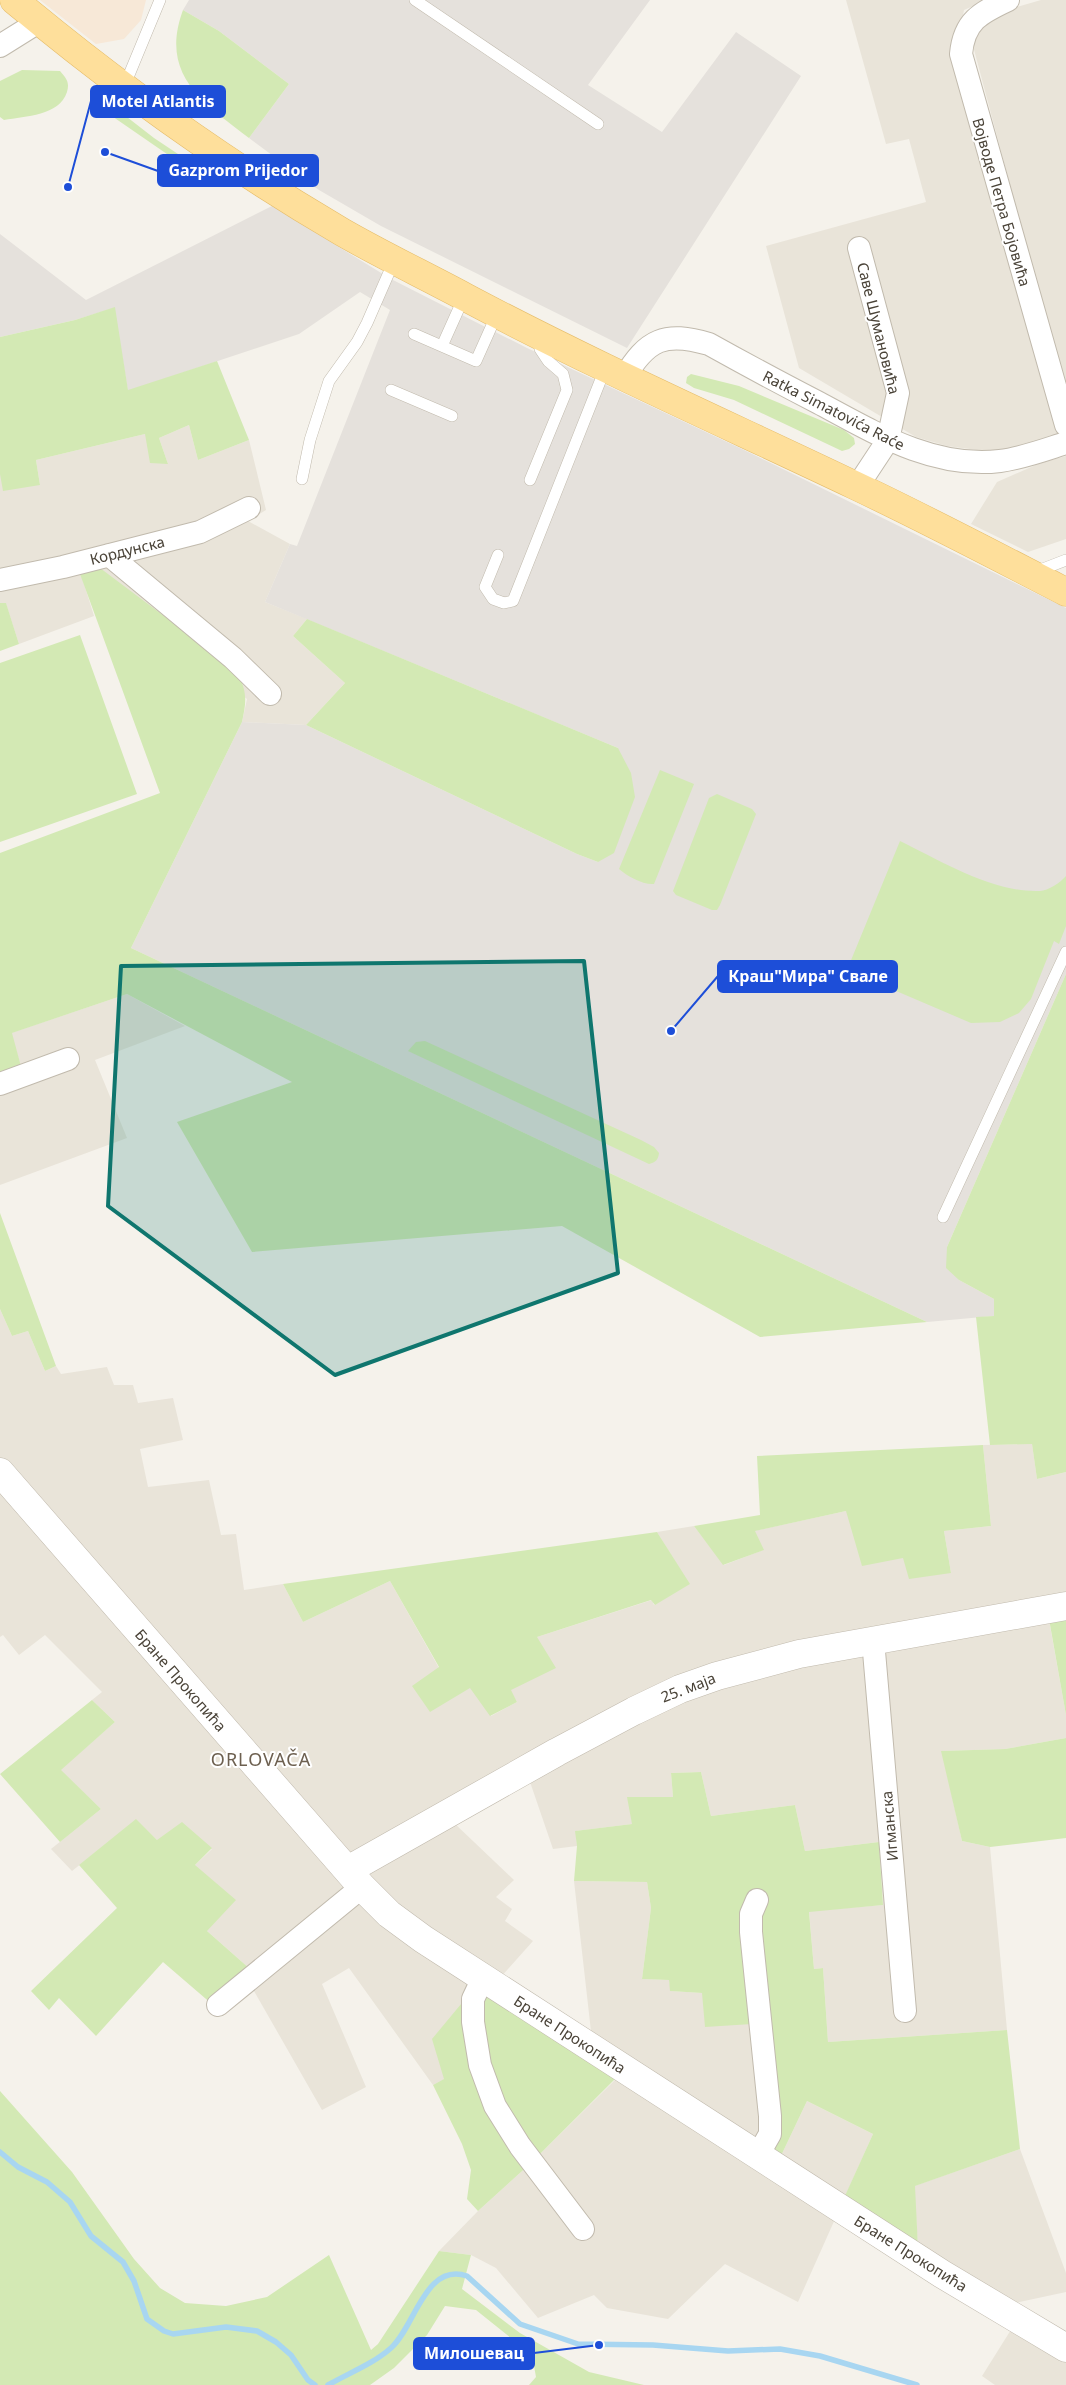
<svg xmlns="http://www.w3.org/2000/svg" width="1066" height="2385" font-family="'Noto Sans',sans-serif">
<rect width="100%" height="100%" fill="#f5f2eb"/>
<path fill="#e9e4d9" d="M846,0H987L964,10L957,48L1065,436L992,452L947,446L916,437L799,368L766,246L926,202L909,139L886,144Z
M1041,0H1066V396L972,42L985,16Z
M189,425L198,460L249,440L266,510L248,521L290,544L265,602L307,619L293,636L345,683L306,725L242,722L247,699L81,574L94,616L19,644L6,604L0,603V474L40,485L36,460L145,434L168,464L159,438Z
M1066,456V539L1028,552L971,524L997,482L1038,464Z
M127,994L185,1026L95,1060L127,1138L0,1185V1076L22,1070L11,1033Z
M0,1309L12,1336L28,1331L45,1371L56,1366L61,1374L107,1367L114,1385H133L138,1403L173,1398L183,1440L140,1449L148,1487L209,1480L221,1535L236,1534L244,1590L283,1584L303,1622L390,1581L439,1668L471,1688L491,1716L517,1702L510,1690L537,1637L652,1600L654,1605L689,1584L657,1532L694,1526L724,1565L763,1550L754,1531L846,1511L904,1558L951,1573L944,1531L991,1526L983,1445L1032,1444L1037,1479L1066,1472V1617L1049,1620L1066,1715V1738L1005,1749L942,1751L962,1841L990,1847L1007,2030L828,2042L823,1968L814,1969L809,1911L883,1905L879,1842L805,1851L795,1805L711,1816L701,1772L671,1773L673,1797L632,1824L576,1831L577,1846L553,1849L529,1779L453,1822L514,1880L496,1897L512,1909L505,1921L533,1941L500,1978L592,2040L574,1881L647,1882L651,1908L642,1979L669,1980L671,1991L702,1993L752,2024L779,2160L807,2101L873,2134L798,2302L725,2264L668,2319L607,2308L594,2295L538,2318L496,2268L471,2255L439,2251L478,2211L531,2163L617,2078L477,1986L433,2039L445,2079L433,2085L349,1968L322,1984L366,2087L322,2110L250,1984L258,1976L207,1931L195,1865L212,1849L157,1840L136,1820L72,1871L51,1849L101,1809L60,1770L115,1722L92,1700L102,1692L45,1635L19,1655L3,1635L0,1637Z
M1020,2149L1066,2273V2292L1010,2304L1066,2338V2385H995L982,2376L1014,2325L918,2248L914,2186Z"/>
<path fill="#f7e8d7" d="M40,0H146L141,20L124,39L96,44Z"/>
<path fill="#e5e1dc" d="M189,0H650L588,85L662,132L736,32L801,76L627,348L381,226L319,190L249,138L289,84L219,31L183,10Z
M272,206L391,279L527,348L742,449L1066,608V974L947,1247L959,1280L994,1299V1316L927,1322L131,948L242,722L306,725L577,854L598,862L618,748L265,602L290,544L297,546L390,310L360,292L299,334L128,391L114,308L75,320L0,337V234L86,300Z"/>
<path fill="#d3e9b4" d="M183,10L219,31L289,84L249,138C203,103 159,75 183,10Z
M22,70L60,71C66,78 70,82 67,92C59,116 26,116 4,120L0,117V81Z
M105,100L154,138L199,168L202,174L193,172L106,112L99,106L98,102Z
M115,307L128,390L217,361L249,440L198,460L189,425L159,438L168,464L150,463L145,434L36,460L40,485L3,491L0,474V337L75,320Z
M691,374L739,386L844,430L854,438L855,444L849,449L842,451L734,400L694,388L686,383L687,377Z
M100,568L236,670C247,691 247,699 242,722L131,948L927,1322L760,1337L562,1226L252,1252L177,1122L292,1082L127,994L12,1033L22,1070L0,1076V853L160,793L80,574Z
M0,603H6L19,644L0,651Z
M307,619L618,748L631,773L635,797L614,853L598,862L577,854L306,725L345,683L293,636Z
M80,635L137,794L0,842V663Z
M660,770L694,784L654,884C643,885 627,876 619,869Z
M717,794L752,809L756,814L720,905L717,910H712L676,895L673,891L709,798Z
M900,841C941,861 993,893 1040,891C1048,891 1061,882 1066,876V926L1059,944L1054,941L1031,999L1019,1013L1000,1022L971,1023L847,970Z
M1066,974V1472L1037,1479L1032,1444L990,1445L976,1317L994,1316V1299L959,1280L946,1268L947,1247Z
M425,1041L641,1140L654,1147L659,1153C658,1160 656,1162 649,1164L408,1051L416,1042Z
M0,1213L56,1366L45,1371L28,1331L12,1336L0,1309Z
M983,1445L991,1526L944,1531L951,1573L909,1579L903,1558L862,1566L846,1511L755,1531L764,1550L723,1565L694,1526L760,1515L757,1456Z
M657,1532L690,1584L655,1605L651,1600L537,1637L556,1668L511,1690L517,1702L490,1716L470,1688L430,1712L412,1686L439,1667L390,1581L303,1622L283,1584Z
M1066,1617V1715L1049,1619Z
M92,1700L115,1722L61,1770L101,1809L60,1842L0,1774Z
M1066,1738V1838L990,1847L962,1841L941,1751L1005,1749Z
M701,1772L711,1816L795,1805L805,1851L879,1842L883,1905L809,1912L814,1969L823,1968L828,2042L1007,2030L1020,2149L915,2186L918,2248L844,2198L873,2134L807,2101L779,2160L763,2135L752,2024L705,2027L702,1993L670,1991L669,1980L642,1979L651,1908L647,1882L574,1881L577,1846L575,1831L632,1824L627,1797H673L671,1773Z
M136,1819L157,1840L182,1822L212,1848L195,1865L236,1900L207,1931L258,1976L213,2005L163,1962L96,2036L59,1998L49,2010L31,1991L117,1908L79,1865Z
M476,1986L617,2077L531,2163L478,2211L467,2199L471,2170L462,2144L433,2085L444,2079L432,2039Z
M0,2091L72,2172L134,2259L160,2288L185,2303L226,2306L267,2297L329,2255L371,2350L378,2344L439,2251L471,2255L462,2289L520,2333L589,2372L644,2385H529L536,2377L532,2355L476,2310L445,2306L427,2335L394,2368L370,2385H0Z"/>
<g fill="none" stroke-linecap="round" stroke-linejoin="round">
<path stroke="#a8d6f1" stroke-width="5.5" d="M0,2152L18,2167L47,2182L70,2202L91,2236L123,2262L134,2281L147,2319L164,2331L173,2334L226,2327L257,2331L276,2342L291,2355L308,2380L315,2385
M328,2385C349,2373 373,2364 391,2348C415,2327 425,2262 467,2276L520,2324L578,2344L653,2345L728,2351L780,2349L820,2356L917,2385"/>
<defs>
<path id="service" d="M415,0L598,124
M124,87L160,0
M414,334L476,361L497,314
M442,346L464,297
M391,390L452,416
M302,479L310,440L329,381L357,342L367,323L394,261
M530,480L567,390L563,374L548,361L540,349L541,338
M498,555L485,587L493,599L504,603L513,601L605,369
M1035,572L1066,560
M943,1217L1066,952"/>
<path id="minor" d="M1008,0C980,13 964,21 961,54L1066,425
M0,46L40,21
M624,378C647,339 665,331 709,344C745,364 782,384 819,403C875,433 934,469 1000,461C1023,458 1044,450 1066,443
M857,487L888,440L898,393L859,248
M109,555L233,658L270,694
M0,580L63,567L200,532L249,508
M0,1084L68,1059
M873,1640L905,2011
M757,1900L751,1914V1932L770,2116V2134L758,2155
M483,1978L473,1999V2022L480,2065L495,2106L520,2146L583,2229
M218,2005L362,1887"/>
<path id="tertiary" d="M0,1472L362,1887L389,1914L423,1939L942,2274L1066,2348
M348,1870L557,1752L634,1711L680,1689L717,1676L799,1654L1066,1606"/>
<path id="primary" d="M14,0C117,86 226,164 342,232C382,255 424,275 465,297C593,365 724,423 854,485C926,519 996,556 1066,592"/>
</defs>
<use href="#service" stroke="#c1baad" stroke-width="12"/>
<use href="#minor" stroke="#c1baad" stroke-width="24"/>
<use href="#tertiary" stroke="#c1baad" stroke-width="29"/>
<use href="#primary" stroke="#e5bc69" stroke-width="29"/>
<use href="#service" stroke="#fff" stroke-width="11"/>
<use href="#minor" stroke="#fff" stroke-width="22"/>
<use href="#tertiary" stroke="#fff" stroke-width="28"/>
<use href="#primary" stroke="#fedf9b" stroke-width="28"/>
</g>
<path fill="#0f766e" fill-opacity="0.2" stroke="#0f766e" stroke-width="4" stroke-linejoin="round" d="M584,961L618,1273L335,1375L108,1206L121,966Z"/>
<g text-anchor="middle" dominant-baseline="central" stroke-width="4" stroke-linejoin="round" paint-order="stroke">
<g font-size="15" fill="#4a4338" stroke="#fff">
<text transform="translate(1002 202) rotate(74)">Војводе Петра Бојовића</text>
<text transform="translate(879 328) rotate(76)">Саве Шумановића</text>
<text transform="translate(834 410) rotate(27)">Ratka Simatovića Raće</text>
<text transform="translate(127 550) rotate(-14)">Кордунска</text>
<text transform="translate(181 1680) rotate(49)">Бране Прокопића</text>
<text transform="translate(688 1687) rotate(-21)">25. маја</text>
<text transform="translate(889 1826) rotate(-95)">Игманска</text>
<text transform="translate(570 2034) rotate(33)">Бране Прокопића</text>
<text transform="translate(911 2253) rotate(32)">Бране Прокопића</text>
</g>
<g font-size="18" letter-spacing="1" fill="#6d6050" stroke="#fff">
<text x="261" y="1759">ORLOVAČA</text>
</g>
</g>
<path fill="none" stroke="#1d4ed8" stroke-width="2" d="M68 187L91 101M105 152L158 171M671 1031L718 976M599 2345L534 2353"/>
<g fill="#1d4ed8" stroke="#fff" stroke-width="2">
<circle cx="68" cy="187" r="5"/>
<circle cx="105" cy="152" r="5"/>
<circle cx="671" cy="1031" r="5"/>
<circle cx="599" cy="2345" r="5"/>
</g>
<g fill="#1d4ed8" stroke="#1d4ed8" stroke-width="2">
<rect x="91" y="86" width="134" height="31" rx="5"/>
<rect x="158" y="155" width="160" height="31" rx="5"/>
<rect x="718" y="961" width="179" height="31" rx="5"/>
<rect x="414" y="2338" width="120" height="31" rx="5"/>
</g>
<g font-size="16" text-anchor="middle" font-weight="bold" fill="#fff">
<text x="158" y="107">Motel Atlantis</text>
<text x="238" y="176">Gazprom Prijedor</text>
<text x="808" y="982">Краш"Мира" Свале</text>
<text x="474" y="2359">Милошевац</text>
</g>
</svg>
